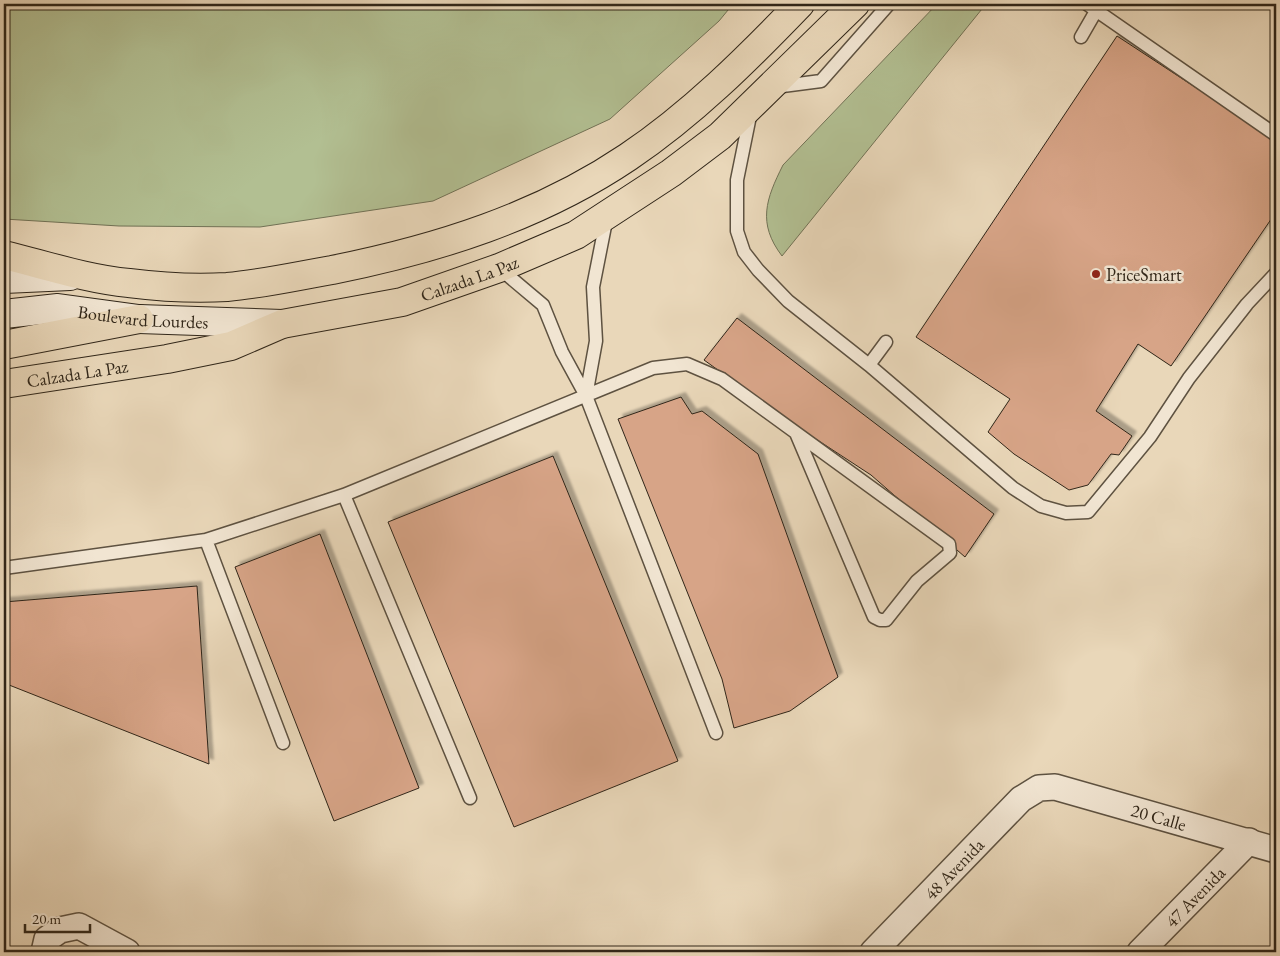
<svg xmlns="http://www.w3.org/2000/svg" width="1280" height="956" font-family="'EB Garamond',serif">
<defs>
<filter id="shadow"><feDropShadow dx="4.5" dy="-4.5" stdDeviation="1" flood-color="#0004"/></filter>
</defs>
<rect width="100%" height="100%" fill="#e9d7b9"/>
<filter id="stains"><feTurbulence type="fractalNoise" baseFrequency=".004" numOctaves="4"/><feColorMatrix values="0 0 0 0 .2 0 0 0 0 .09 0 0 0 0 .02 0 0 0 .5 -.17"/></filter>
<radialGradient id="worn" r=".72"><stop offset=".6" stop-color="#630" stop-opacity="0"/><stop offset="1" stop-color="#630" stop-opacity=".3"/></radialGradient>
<path fill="#b2bf92" stroke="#717256" d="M4,4H733L719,21L610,119L433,201L260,227L119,226L4,219Z
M937,4H986L782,256C757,223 766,199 783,165Z"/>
<path fill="#d7a487" stroke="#302619" filter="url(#shadow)" d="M1117,36L1276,140V212L1171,366L1138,344L1096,411L1132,436L1119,455L1111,454L1088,485L1069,490L1014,454L988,432L1010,399L916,337Z
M737,318L994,514L965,557L871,475L799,428L704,360Z
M681,397L692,414L702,411L758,454L838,677L790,711L734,728L722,679L618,419Z
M553,456L678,761L514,827L388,522Z
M320,534L419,788L334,821L235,567Z
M197,586L209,764L4,683V602Z"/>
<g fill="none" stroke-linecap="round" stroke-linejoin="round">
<defs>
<path id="service" d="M1087,4L1276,135
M1081,37L1096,11
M775,87L821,81L889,4
M751,111L737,180V231L744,252L758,270L788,301L869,365L1013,488L1041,506L1066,513L1088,512L1150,437L1189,378L1247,304L1276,273
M499,268L543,305L562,352L586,396L716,733
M869,365L886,342
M586,396L596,341L593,287L607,216
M344,495L470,798
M206,540L283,743
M4,568L206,540L344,495L653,368L687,364L722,379L949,544L950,553L917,581L886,620H880L874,617L796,433"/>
<g id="minor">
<path d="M44,952L47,939L60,930L79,926L127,952"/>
<path id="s1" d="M873,952L1021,799L1039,788L1055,787L1276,850"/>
<path id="s2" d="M1140,952L1249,841"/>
</g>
<g id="secondary">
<path d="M4,279L70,276"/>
<path id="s3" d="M4,314L58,308L139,319L282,324"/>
</g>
<g id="primary">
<path d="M4,255C45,265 87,279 129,283C161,287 195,289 227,287C262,284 297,276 332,270C437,249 539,217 628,157C692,114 747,59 800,4"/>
<path d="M4,345L139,319"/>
<path id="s4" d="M4,384L167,359L231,346L282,324L402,302L499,268L576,235L671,173L720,136L855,4"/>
</g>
</defs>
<use href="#service" stroke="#5e5241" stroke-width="15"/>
<use href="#minor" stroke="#5e5241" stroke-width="28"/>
<use href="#secondary" stroke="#302619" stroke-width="30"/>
<use href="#primary" stroke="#302619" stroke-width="30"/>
<use href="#service" stroke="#f1e5d2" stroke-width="12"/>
<use href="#minor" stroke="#f1e5d2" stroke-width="25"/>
<use href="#secondary" stroke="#f1e5d2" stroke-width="28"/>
<use href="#primary" stroke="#e9d7b9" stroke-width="28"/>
</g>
<circle fill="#8f2418" stroke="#f1e5d2" stroke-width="2" cx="1096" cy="274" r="5"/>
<g text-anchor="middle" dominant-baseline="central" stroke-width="5" stroke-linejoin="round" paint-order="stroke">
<g font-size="18" fill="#302619" stroke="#f1e5d2" text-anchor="start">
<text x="1106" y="274">PriceSmart</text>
</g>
<g font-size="18" fill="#302619" stroke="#f1e5d2">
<text stroke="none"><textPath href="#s4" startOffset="479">Calzada La Paz</textPath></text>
<text stroke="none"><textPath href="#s3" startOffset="140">Boulevard Lourdes</textPath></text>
<text stroke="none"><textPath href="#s4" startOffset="74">Calzada La Paz</textPath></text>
<text stroke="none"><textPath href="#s1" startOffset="358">20 Calle</textPath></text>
<text stroke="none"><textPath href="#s1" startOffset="116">48 Avenida</textPath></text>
<text stroke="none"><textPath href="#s2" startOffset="78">47 Avenida</textPath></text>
</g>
</g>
<rect width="1280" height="956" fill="none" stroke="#e9d7b9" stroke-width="20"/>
<rect x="5" y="5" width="1270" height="946" fill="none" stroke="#302619" stroke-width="2.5"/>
<rect x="10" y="10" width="1260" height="936" fill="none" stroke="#302619"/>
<path d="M25 924v8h65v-8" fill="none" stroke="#302619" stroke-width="2.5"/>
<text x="32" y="924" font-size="15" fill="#302619" stroke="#f1e5d2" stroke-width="4" paint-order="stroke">20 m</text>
<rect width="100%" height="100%" filter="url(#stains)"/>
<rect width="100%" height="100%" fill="url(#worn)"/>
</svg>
